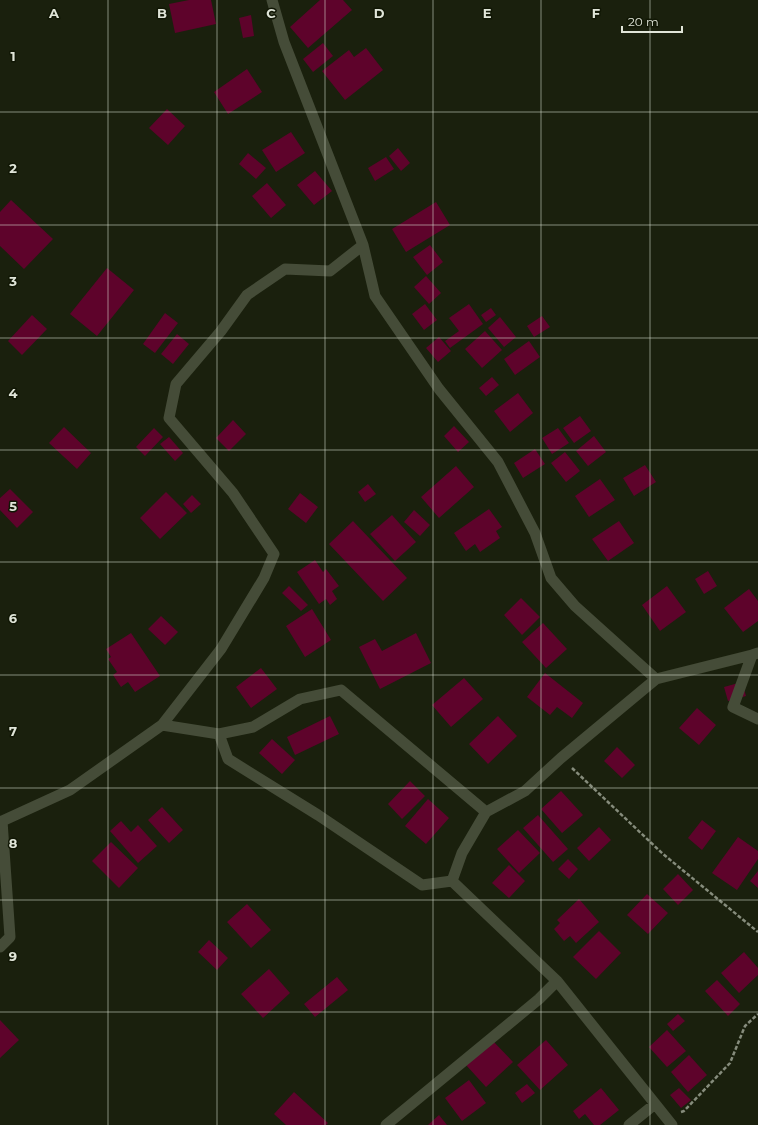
<svg xmlns="http://www.w3.org/2000/svg" width="758" height="1125" font-family="Montserrat,sans-serif">
<rect width="100%" height="100%" fill="#1a200d"/>
<path fill="#5e032b" d="M189,0H211L216,24L175,33L169,4Z
M320,0H343L352,10L308,48L290,27Z
M251,15L254,36L243,38L239,18Z
M323,43L333,56L313,72L303,59Z
M366,48L383,70L345,100L322,71L349,50L354,57Z
M247,69L262,92L228,114L214,92Z
M167,109L185,126L168,145L149,128Z
M291,132L305,153L276,172L262,150Z
M398,148L410,163L401,171L389,156Z
M248,153L266,168L256,179L239,164Z
M386,157L394,169L375,181L368,168Z
M315,171L332,191L314,205L297,185Z
M267,183L286,205L271,218L252,196Z
M11,200L53,239L24,269L0,246V212Z
M436,202L450,225L406,252L392,229Z
M430,245L443,262L427,275L413,257Z
M107,268L134,290L97,336L70,314Z
M426,276L441,293L429,304L414,287Z
M425,304L437,320L424,330L412,314Z
M469,304L483,324L450,348L445,341L459,331L449,318Z
M491,308L496,315L486,322L481,315Z
M165,313L178,323L155,353L143,344Z
M32,315L47,329L22,355L8,341Z
M542,316L550,327L534,337L527,326Z
M500,317L516,337L504,347L488,328Z
M485,331L502,350L482,368L465,349Z
M177,334L189,344L173,364L161,354Z
M439,337L451,351L438,362L426,348Z
M529,341L540,357L515,375L504,359Z
M492,377L499,385L486,396L479,388Z
M518,393L533,413L510,432L494,411Z
M580,416L591,431L574,443L563,428Z
M233,420L246,434L229,451L216,438Z
M454,426L469,442L458,452L444,436Z
M64,427L91,453L77,469L49,443Z
M154,428L163,437L145,456L136,447Z
M558,428L569,443L552,454L542,438Z
M594,436L606,452L588,466L576,451Z
M169,437L183,453L175,461L160,444Z
M535,449L545,464L523,478L514,463Z
M565,452L580,471L566,482L551,463Z
M645,465L656,482L634,496L623,478Z
M456,466L474,487L439,518L421,497Z
M600,479L615,500L589,517L575,496Z
M368,484L376,494L365,502L358,492Z
M10,489L33,512L17,528L0,510V498Z
M166,492L187,513L160,539L140,518Z
M300,493L318,507L306,523L288,509Z
M192,495L201,504L191,513L183,504Z
M489,509L502,527L496,531L500,538L480,552L475,544L466,551L454,533Z
M414,510L430,525L420,536L404,522Z
M392,515L416,542L395,561L370,534Z
M353,521L407,578L383,601L329,544Z
M619,521L634,543L608,561L592,539Z
M315,560L323,572L326,569L339,586L332,591L337,599L330,605L326,599L319,604L297,572Z
M708,571L717,586L704,594L695,579Z
M289,586L308,605L301,611L282,593Z
M667,586L686,612L660,631L642,605Z
M749,589L758,601V621L743,632L724,608Z
M521,598L540,617L522,635L504,615Z
M312,609L331,640L305,657L286,626Z
M161,616L178,632L165,645L148,629Z
M543,623L567,649L546,668L522,642Z
M131,633L160,676L135,692L128,682L121,687L113,675L117,672L108,659L111,657L106,649Z
M416,633L431,663L380,689L359,647L375,639L382,651Z
M261,668L277,689L251,708L236,687Z
M545,673L583,703L572,718L557,707L550,715L527,697Z
M464,678L483,699L451,727L432,705Z
M742,682L746,696L728,701L724,687Z
M697,708L716,725L699,745L679,728Z
M330,716L339,734L295,755L287,737Z
M498,716L517,736L488,764L469,744Z
M272,739L295,760L282,774L259,753Z
M617,747L635,765L622,778L604,761Z
M410,781L425,796L402,819L388,804Z
M561,791L583,815L562,833L541,809Z
M428,799L449,818L426,844L405,826Z
M162,807L183,830L169,843L148,820Z
M538,815L568,849L553,862L523,828Z
M702,820L716,831L702,850L688,838Z
M121,821L131,832L138,825L157,846L138,863L110,831Z
M599,827L611,840L589,861L577,848Z
M518,830L540,853L519,873L497,849Z
M738,837L758,851V859L737,890L712,873Z
M111,842L138,868L119,888L92,861Z
M568,859L578,869L569,879L558,869Z
M509,865L525,881L509,898L492,883Z
M758,871V888L750,881Z
M678,874L693,890L678,905L663,889Z
M647,894L668,913L648,934L627,915Z
M579,899L599,922L576,943L570,936L564,941L554,929L560,923L557,920Z
M247,904L271,930L251,948L227,922Z
M599,931L621,953L596,979L573,957Z
M209,940L228,958L217,970L198,952Z
M744,952L758,968V975L739,993L721,973Z
M269,969L290,993L263,1018L241,994Z
M337,977L348,990L315,1017L304,1004Z
M717,980L740,1004L728,1016L705,991Z
M678,1014L685,1021L673,1031L667,1024Z
M0,1020L19,1040L0,1058Z
M667,1030L686,1051L667,1067L649,1047Z
M492,1040L513,1062L486,1087L466,1065Z
M546,1040L568,1065L540,1090L517,1065Z
M689,1055L707,1075L688,1092L671,1072Z
M469,1080L486,1103L462,1121L445,1098Z
M527,1084L535,1093L522,1103L515,1093Z
M601,1088L619,1110L600,1125H594L585,1114L579,1119L573,1111Z
M679,1088L691,1100L681,1108L670,1095Z
M294,1092L328,1123L326,1125H286L274,1114Z
M439,1115L447,1125H428Z"/>
<g fill="none" stroke-linecap="round" stroke-linejoin="round">
<path stroke="#868c7c" stroke-width="2.5" stroke-dasharray="4 2" stroke-linecap="butt" d="M572,768L663,854L758,932
M681,1112L684,1111L730,1063L745,1026L758,1014"/>
<path stroke="#454c38" stroke-width="11" d="M363,245L375,296L439,389L498,462L535,533L551,578L575,606L656,679
M752,655L733,707L758,719
M162,725L221,649L264,578L274,554L233,493L169,418L176,384L221,331L247,295L285,269L330,271L363,245L284,42L272,0
M219,734L228,759L318,815L422,885L452,881
M486,812L462,853L452,881L557,981L672,1125
M0,822L70,790L162,725L219,734L253,727L300,699L341,690L486,812L525,791L561,758L656,679L752,655L758,653
M0,947L10,937L2,821
M386,1125L539,999L557,981
M629,1125L655,1104"/>
</g>
<path fill="none" stroke="#e0e5d8" stroke-width="1" stroke-opacity="0.55" d="M108,0V1125M217,0V1125M325,0V1125M433,0V1125M541,0V1125M650,0V1125M0,112H758M0,225H758M0,338H758M0,450H758M0,562H758M0,675H758M0,788H758M0,900H758M0,1012H758"/>
<g font-size="13" text-anchor="middle" font-weight="bold" fill="#e0e5d8" stroke="#111705" stroke-width="3" stroke-linejoin="round" paint-order="stroke">
<text x="54" y="18">A</text>
<text x="162" y="18">B</text>
<text x="271" y="18">C</text>
<text x="379" y="18">D</text>
<text x="487" y="18">E</text>
<text x="596" y="18">F</text>
<text x="13" y="61">1</text>
<text x="13" y="173">2</text>
<text x="13" y="286">3</text>
<text x="13" y="398">4</text>
<text x="13" y="511">5</text>
<text x="13" y="623">6</text>
<text x="13" y="736">7</text>
<text x="13" y="848">8</text>
<text x="13" y="961">9</text>
</g>
<path d="M622 26v6h60v-6" fill="none" stroke="#e0e5d8" stroke-width="2"/>
<text x="628" y="26" font-size="12" fill="#e0e5d8" stroke="#111705" stroke-width="3" paint-order="stroke">20 m</text>
</svg>
